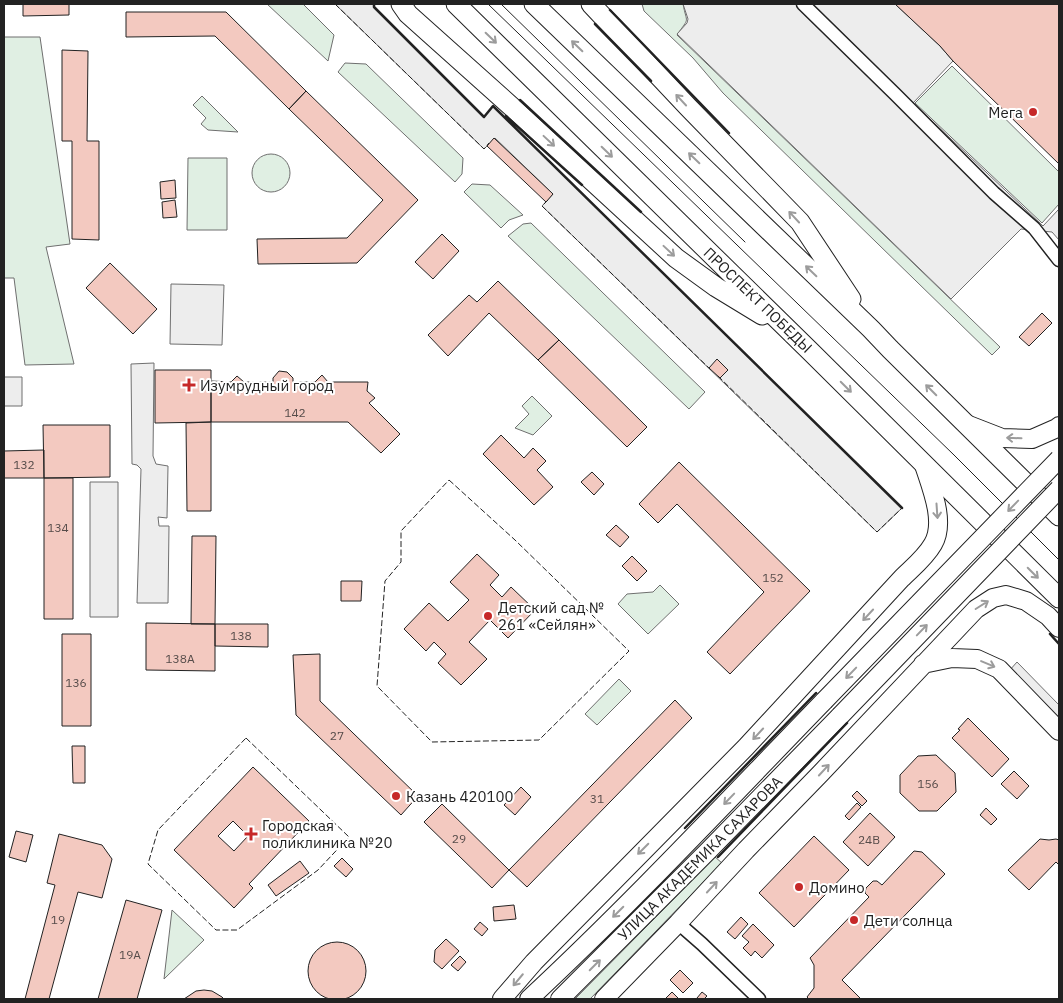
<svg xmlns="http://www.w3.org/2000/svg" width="1063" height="1003" font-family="'IBM Plex Sans',sans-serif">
<rect width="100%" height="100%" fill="#fff"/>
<path fill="#e0efe3" stroke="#6f6f6f" d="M267,4H303L334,35L328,61Z
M642,4H683C687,25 690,16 677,35L1000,347L992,355L723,93L693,58L644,11Z
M4,37H40L70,244L46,247L74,364L25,365L14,278H4Z
M345,63L366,64L463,158L462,174L455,182L338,72Z
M952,66L1059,172V204L1042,223L915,103Z
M202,96L238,132L208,130L201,124L206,118L193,105Z
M252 173a19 19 0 1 1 38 0a19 19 0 1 1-38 0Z
M188,158H227V230H187Z
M472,184L490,185L523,215L509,220L501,228L464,192Z
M531,223L705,392L689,409L508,236L523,224Z
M532,396L552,416L533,435L515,428L529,414L522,406Z
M660,585L679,604L648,634L618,604L627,594L653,592Z
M619,679L631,691L597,725L585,714Z
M715,857L722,863L590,999H575Z
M172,910L204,940L164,979Z"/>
<path fill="#ededed" stroke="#6f6f6f" d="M335,4H374V7L484,117L493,106L902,508L877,532L542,206L553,194L495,138L484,149Z
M683,4H895L940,46L953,61L913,103L1043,226L1059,209V240L1052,232L1021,229L951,299L677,34L687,23L688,19Z
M171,284L224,285L222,345L170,344Z
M154,363L153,456L156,464L168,466L167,518L158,517L159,526H169L168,603H137L141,469L137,465L132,464L131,364Z
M4,377H22V406H4Z
M90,482H118V617H90Z
M1017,662L1059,705V721L1009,671Z"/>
<path fill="#f3c9c0" stroke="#222" fill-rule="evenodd" d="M23,4H69V15L23,16Z
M895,4H1059V164L953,61L940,46Z
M126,12H226L306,91L289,109L215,36L126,37Z
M62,50L88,51L87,141H99V240L72,239V141H62Z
M306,91L418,200L357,263L258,264L257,239L347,238L383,200L289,109Z
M494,138L553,194L546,202L487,146Z
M175,180L176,198L161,199L160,182Z
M175,200L177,217L163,218L162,202Z
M442,234L459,251L433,279L415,262Z
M110,263L157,309L133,334L86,288Z
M498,281L559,340L538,360L489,313L448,356L428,335L469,295L477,302Z
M1042,313L1052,323L1029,346L1019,337Z
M559,340L647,427L627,447L538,360Z
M717,359L728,370L720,378L709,368Z
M155,370H211V422L155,423Z
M279,371L287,372L293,378V382H315L322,375L328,382H368L367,391L375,398L369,403L400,434L381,453L348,422H211V381L231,382L237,376L244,382H273V378Z
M211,422V511H187L186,423Z
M43,425H110V477L44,478Z
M501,435L524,458L533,448L546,461L537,470L553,487L534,505L483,454Z
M44,450V478H4V451Z
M679,462L810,591L730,674L707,652L764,592L677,504L658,523L639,504Z
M592,472L604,484L594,495L581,482Z
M44,478H73V619H44Z
M616,525L629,537L620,547L606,535Z
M192,536H216L215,624H191Z
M477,554L499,575L490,585L502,597L511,587L535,610L508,638L490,620L469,642L487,659L461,685L438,663L446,654L434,642L426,651L404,629L429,603L448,621L469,600L450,582Z
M632,556L647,571L637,581L622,566Z
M341,581H362L361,601H341Z
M146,623L215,624V671L146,670Z
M215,624H268V647L215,646Z
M62,634H91V726H62Z
M320,654V701L418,796L401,815L296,715L293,655Z
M675,700L692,718L527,887L509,870Z
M968,718L1009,759L992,777L952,738L960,730L958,729Z
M72,746H85V783H73Z
M936,755L955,773L956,792L937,811H919L900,793V775L918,756Z
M253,767L309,821L249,884L253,888L234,908L174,850ZM233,821L248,836L234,851L218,836Z
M1014,771L1029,786L1017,799L1001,784Z
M521,787L531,797L515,815L504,805Z
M857,791L867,801L862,806L852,796Z
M857,803L861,807L849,820L845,816Z
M442,804L509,870L492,888L424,822Z
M986,808L997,819L991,825L980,815Z
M870,813L895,837L868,866L843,842Z
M16,831L33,835L26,862L9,857Z
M59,834L102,845L112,859L102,898L78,892L49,999H25L55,885L47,883Z
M814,836L849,870L794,927L759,893Z
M1040,839L1049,840L1056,839L1059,840V865L1056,862L1029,890L1008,870Z
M914,851L922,852L945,874L842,980L861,999H809L807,997L814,988V965L810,958L869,897L865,893L866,888L873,881H877L882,885Z
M342,858L353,869L346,877L334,866Z
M300,861L309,873L276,896L268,885Z
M126,900L162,910L137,999H98Z
M514,905L516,919L494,921L493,907Z
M741,917L748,924L735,939L727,932Z
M480,922L488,929L482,936L474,929Z
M753,924L774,945L762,958L755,951L751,956L743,948L749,942L742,936Z
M446,939L459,951L442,969L434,962L435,950Z
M308 971a29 29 0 1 1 58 0a29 29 0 1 1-58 0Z
M460,956L466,962L458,971L451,965Z
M680,970L693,983L683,993L670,980Z
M204,990L212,991L222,997L224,999H184L196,991Z
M672,992L679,999H665Z
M702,992L707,996L704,999H699L697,998Z"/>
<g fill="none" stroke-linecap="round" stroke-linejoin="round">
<defs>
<path id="street" d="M803,4L895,94L994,193L1034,228L1059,260
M678,923L702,944L759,999"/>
<path id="secondary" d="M966,424L1002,438L1032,439L1057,428L1059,426
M923,664L952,658L977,659L999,669L1059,731
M502,999L534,962L746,747L901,579C912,568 925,558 933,544C946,522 931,487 924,465
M529,999C631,904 727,801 824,701
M560,999L709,850L840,716
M604,999L678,923L746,850L820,774L976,609L993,598L1006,595L1026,601L1048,616L1059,628"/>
<path id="primary" d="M401,4L408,14L513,108L676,258L716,287L762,315
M456,4L811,352L1059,598
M534,4L871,329L890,349L1059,516
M591,4L688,107L800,222L851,299"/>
</defs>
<use href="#street" stroke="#222" stroke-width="15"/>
<use href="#secondary" stroke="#222" stroke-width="20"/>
<use href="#primary" stroke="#222" stroke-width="21"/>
<use href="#street" stroke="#fff" stroke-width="12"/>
<use href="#secondary" stroke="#fff" stroke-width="18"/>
<use href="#primary" stroke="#fff" stroke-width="19"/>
<path stroke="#222" stroke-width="1" d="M488,4L954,455L1059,560
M501,4L745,242"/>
<defs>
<path id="secondary-bridge" d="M824,701L1059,459
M840,716L1059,489"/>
</defs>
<use href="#secondary-bridge" stroke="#222" stroke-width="20" stroke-linecap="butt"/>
<use href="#secondary-bridge" stroke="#fff" stroke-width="18"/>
<path stroke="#222" stroke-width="1" stroke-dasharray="6 2.5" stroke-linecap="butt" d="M335,4L484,149L489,143
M548,200L542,206L711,370
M718,376L877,532L902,508
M449,480L515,540L629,651L539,740L432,742L377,686L385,581L401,562V531Z
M246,738L349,837L318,870L237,930H216L148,864L158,830Z"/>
<path stroke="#222" stroke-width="2.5" d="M374,4V7L484,117L493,106L902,508
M610,10L729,133
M595,24L651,81
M520,100L641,212
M506,116L582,185
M1050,634L1059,644
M685,828L816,693
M718,857L847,723"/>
</g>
<defs><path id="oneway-shaft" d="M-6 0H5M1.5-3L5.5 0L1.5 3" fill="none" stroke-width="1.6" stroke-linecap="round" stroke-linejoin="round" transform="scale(1.25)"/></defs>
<g stroke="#9c9c9c">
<use href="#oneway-shaft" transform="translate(491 38) rotate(44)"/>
<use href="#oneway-shaft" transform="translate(577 46) rotate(-136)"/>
<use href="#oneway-shaft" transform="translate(681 100) rotate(-133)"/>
<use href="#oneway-shaft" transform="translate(549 141) rotate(43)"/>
<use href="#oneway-shaft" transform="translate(607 152) rotate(44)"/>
<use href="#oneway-shaft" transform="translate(694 158) rotate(-136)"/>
<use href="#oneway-shaft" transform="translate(794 217) rotate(-133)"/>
<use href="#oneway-shaft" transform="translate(669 251) rotate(43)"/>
<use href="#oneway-shaft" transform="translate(811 271) rotate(-136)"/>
<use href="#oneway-shaft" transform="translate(846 387) rotate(45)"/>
<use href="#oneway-shaft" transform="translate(931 390) rotate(-135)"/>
<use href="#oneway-shaft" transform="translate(1014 438) rotate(-178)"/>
<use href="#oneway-shaft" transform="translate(1013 506) rotate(134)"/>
<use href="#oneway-shaft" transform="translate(937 511) rotate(86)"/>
<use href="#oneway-shaft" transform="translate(1033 573) rotate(45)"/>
<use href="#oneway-shaft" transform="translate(982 605) rotate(-32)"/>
<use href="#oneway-shaft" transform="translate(868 615) rotate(133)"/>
<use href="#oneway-shaft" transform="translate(922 630) rotate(-46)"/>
<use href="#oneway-shaft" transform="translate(988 664) rotate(23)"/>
<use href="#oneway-shaft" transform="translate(851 673) rotate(134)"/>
<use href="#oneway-shaft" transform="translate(758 734) rotate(133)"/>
<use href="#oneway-shaft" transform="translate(824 770) rotate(-47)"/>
<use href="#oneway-shaft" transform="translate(729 799) rotate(134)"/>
<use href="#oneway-shaft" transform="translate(643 849) rotate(135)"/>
<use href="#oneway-shaft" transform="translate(712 887) rotate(-47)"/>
<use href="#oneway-shaft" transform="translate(618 912) rotate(135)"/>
<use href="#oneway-shaft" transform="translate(595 965) rotate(-45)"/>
<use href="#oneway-shaft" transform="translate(518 980) rotate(130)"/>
</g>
<g fill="#c62828" stroke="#fff" stroke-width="2">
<circle cx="1033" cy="112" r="5"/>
<path d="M186.5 377.5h5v5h5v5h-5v5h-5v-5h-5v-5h5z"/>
<circle cx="488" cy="616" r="5"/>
<circle cx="396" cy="796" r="5"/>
<path d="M248.5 826.5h5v5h5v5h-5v5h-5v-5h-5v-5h5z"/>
<circle cx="799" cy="887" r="5"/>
<circle cx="854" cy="920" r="5"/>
</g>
<g text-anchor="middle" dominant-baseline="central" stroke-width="4" stroke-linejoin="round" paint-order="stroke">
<g font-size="12" fill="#564c4a">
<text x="295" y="412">142</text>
<text x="24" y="464">132</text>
<text x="58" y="527">134</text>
<text x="773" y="577">152</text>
<text x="241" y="635">138</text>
<text x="180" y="658">138А</text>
<text x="76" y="682">136</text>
<text x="337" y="735">27</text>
<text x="928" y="783">156</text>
<text x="597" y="798">31</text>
<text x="459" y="838">29</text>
<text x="869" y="839">24В</text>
<text x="58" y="919">19</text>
<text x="130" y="954">19А</text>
</g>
<g font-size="15" fill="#222" stroke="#fff" text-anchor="start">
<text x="1023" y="112" text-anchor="end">Мега</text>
<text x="200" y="385">Изумрудный город</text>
<text x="498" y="607">Детский сад №<tspan x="498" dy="17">261 «Сейлян»</tspan></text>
<text x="406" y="796">Казань 420100</text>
<text x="262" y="825">Городская<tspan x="262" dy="17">поликлиника №20</tspan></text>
<text x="809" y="887">Домино</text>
<text x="864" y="920">Дети солнца</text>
</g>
<g font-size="15" fill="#222" stroke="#fff">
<text transform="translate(758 300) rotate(44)">ПРОСПЕКТ ПОБЕДЫ</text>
<text transform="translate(700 858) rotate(-45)">УЛИЦА АКАДЕМИКА САХАРОВА</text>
</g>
</g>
<rect width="1063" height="1003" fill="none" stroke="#222222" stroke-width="10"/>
</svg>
